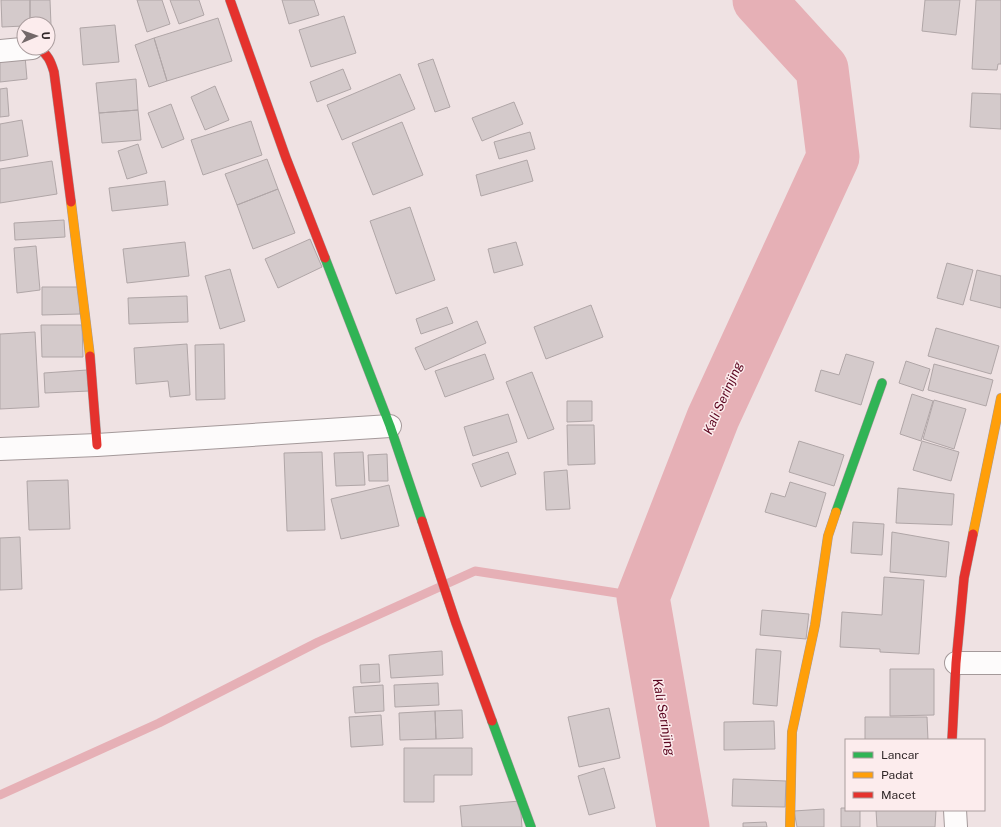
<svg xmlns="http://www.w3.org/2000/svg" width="1001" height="827" font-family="'Public Sans',sans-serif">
<rect width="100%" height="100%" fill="#efe2e3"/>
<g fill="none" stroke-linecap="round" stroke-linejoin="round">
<path stroke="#e6b0b6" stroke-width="9" d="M0,795L159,723L318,642L475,571L643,597"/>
<path stroke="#e6b0b6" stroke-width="53" d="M683,827L643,597L713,418L833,157L822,69L759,0"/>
</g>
<path fill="#d4cacb" stroke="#b0a6a7" d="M1,0H30V24H24V26L2,27Z
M30,0H50L51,25H48V24H30Z
M137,0H162L170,24L147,32Z
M170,0H199L204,15L179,24Z
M282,0H314L319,15L289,24Z
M925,0H960L956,35L922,31Z
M976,0H1001V64H998L997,70L972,69Z
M344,16L356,53L311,67L299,30Z
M218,18L232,61L167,81L154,38Z
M115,25L119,62L83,65L80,28Z
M154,38L167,81L149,87L135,45Z
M25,56L27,79L0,82V58Z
M433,59L450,107L435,112L418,64Z
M343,69L351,89L317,102L310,82Z
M400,74L415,109L342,140L327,105Z
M136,79L138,110L99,113L96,83Z
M215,86L229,120L205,130L191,97Z
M7,88L9,116L0,117V89Z
M972,93L1001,94V129L970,127Z
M514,102L523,124L482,141L472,118Z
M171,104L184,139L162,148L148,113Z
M138,110L141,140L102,143L99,113Z
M22,120L28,156L0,161V124Z
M251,121L262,155L203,175L191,140Z
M402,122L423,175L373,195L352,143Z
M530,132L535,149L499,159L494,142Z
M138,144L147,173L127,179L118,151Z
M267,159L278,189L237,205L225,174Z
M527,160L533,181L481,196L476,175Z
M52,161L57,194L0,203V169Z
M165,181L168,205L112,211L109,188Z
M278,189L295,233L253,249L237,205Z
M410,207L435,280L396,294L370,221Z
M64,220L65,237L15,240L14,223Z
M310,239L322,267L278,288L265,259Z
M185,242L189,276L127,283L123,249Z
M516,242L523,265L494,273L488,249Z
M36,246L40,290L17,293L14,248Z
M947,263L973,270L963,305L937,298Z
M230,269L245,321L220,329L205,276Z
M977,270L1001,276V308L970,300Z
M42,287H80V314L42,315Z
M187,296L188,322L129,324L128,298Z
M591,305L603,337L546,359L534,327Z
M447,307L453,323L421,334L416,319Z
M477,321L486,343L425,370L415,348Z
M41,325H82L83,357H42Z
M936,328L999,346L991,374L928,356Z
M35,332L39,407L0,409V334Z
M187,344L190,395L170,397L168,381L136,384L134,348Z
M224,344L225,399L196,400L195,345Z
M485,354L494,379L445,397L435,371Z
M846,354L874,362L861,405L815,391L821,370L839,375Z
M906,361L930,369L923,391L899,383Z
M934,364L993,380L986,406L928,390Z
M87,370L89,391L45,393L44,373Z
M532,372L554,429L528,439L506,382Z
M912,394L933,401L921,441L900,434Z
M934,400L966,409L954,449L923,439Z
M567,401H592V421L567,422Z
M508,414L517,442L473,456L464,427Z
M567,425H594L595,464L568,465Z
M799,441L844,455L834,486L789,472Z
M922,441L959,452L951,481L913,470Z
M322,452L325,530L287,531L284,453Z
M363,452L365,485L336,486L334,453Z
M508,452L516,474L481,487L472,464Z
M387,454L388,481H369L368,455Z
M567,470L570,509L546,510L544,472Z
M68,480L70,529L29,530L27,481Z
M790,482L826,493L816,527L765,512L771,493L785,497Z
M389,485L399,526L341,539L331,499Z
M898,488L954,494L952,525L896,523Z
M853,522L884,524L882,555L851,553Z
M892,532L949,542L946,577L890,572Z
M20,537L22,589L0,590V538Z
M884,577L924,580L919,654L880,652V649L840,647L842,612L882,615Z
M762,610L809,614L806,639L760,635Z
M756,649L781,651L777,706L753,704Z
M442,651L443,675L391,678L389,655Z
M379,664L380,682L361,683L360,665Z
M890,669H934V715L890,716Z
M438,683L439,705L395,707L394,685Z
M383,685L384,711L355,713L353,687Z
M609,708L620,758L579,767L568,717Z
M462,710L463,738L436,739L435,711Z
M435,711L436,739L400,740L399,713Z
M381,715L383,745L351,747L349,717Z
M865,717H927L928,740H865Z
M774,721L775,749L724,750V722Z
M404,748H472V775H434V802H404Z
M604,768L615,808L589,815L578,776Z
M733,779L786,781L785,807L732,806Z
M520,801L522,827H462L460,806Z
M841,808H846V810H860V827H841Z
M824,809V827H797L794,811Z
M876,810H936L935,827H877Z
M766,822L767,827H743V823Z"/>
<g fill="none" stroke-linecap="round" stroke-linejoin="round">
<defs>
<path id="street" d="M0,51L32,48
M0,449L97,445L390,426
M956,663H1001
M955,810L956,827"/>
<path id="fast" d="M325,258L390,426L422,521
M836,512L882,383
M492,721L531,827"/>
<path id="slow" d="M71,202L90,356
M973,534L1001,398
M790,827L792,732L815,625L828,536L836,512"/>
<path id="jam" d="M230,0L286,158L325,258
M38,48C48,54 51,62 54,72L71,202
M90,356L97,445
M422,521L456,623L492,721
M952,740L956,663L964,578L973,534"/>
</defs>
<use href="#street" stroke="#a4999a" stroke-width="24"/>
<use href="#fast" stroke="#a4999a" stroke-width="10"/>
<use href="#slow" stroke="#a4999a" stroke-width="10"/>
<use href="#jam" stroke="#a4999a" stroke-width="10"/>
<use href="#street" stroke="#fdfbfb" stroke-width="22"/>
<use href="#fast" stroke="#30b455" stroke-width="9"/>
<use href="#slow" stroke="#ff9f0a" stroke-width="9"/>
<use href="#jam" stroke="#e5322d" stroke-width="9"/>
</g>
<g text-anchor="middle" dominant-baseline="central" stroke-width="3" stroke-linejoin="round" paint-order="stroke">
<g font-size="13" font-style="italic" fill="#5c0620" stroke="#fceced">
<text transform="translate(723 398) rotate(-66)">Kali Serinjing</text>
<text transform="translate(664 717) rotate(80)">Kali Serinjing</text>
</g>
</g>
<rect x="845" y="739" width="140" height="72" fill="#fceced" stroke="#aa9d9e"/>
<rect x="853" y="752" width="20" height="6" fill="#30b455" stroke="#aa9d9e"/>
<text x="881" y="759" font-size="12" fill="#302728">Lancar</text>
<rect x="853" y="772" width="20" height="6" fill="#ff9f0a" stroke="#aa9d9e"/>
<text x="881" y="779" font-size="12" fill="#302728">Padat</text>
<rect x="853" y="792" width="20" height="6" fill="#e5322d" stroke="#aa9d9e"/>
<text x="881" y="799" font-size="12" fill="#302728">Macet</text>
<g transform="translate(36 36) rotate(88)"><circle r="19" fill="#fceced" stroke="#aa9d9e"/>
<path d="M0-3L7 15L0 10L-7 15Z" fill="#736869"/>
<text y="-6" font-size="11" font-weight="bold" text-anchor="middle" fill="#302728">U</text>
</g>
</svg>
